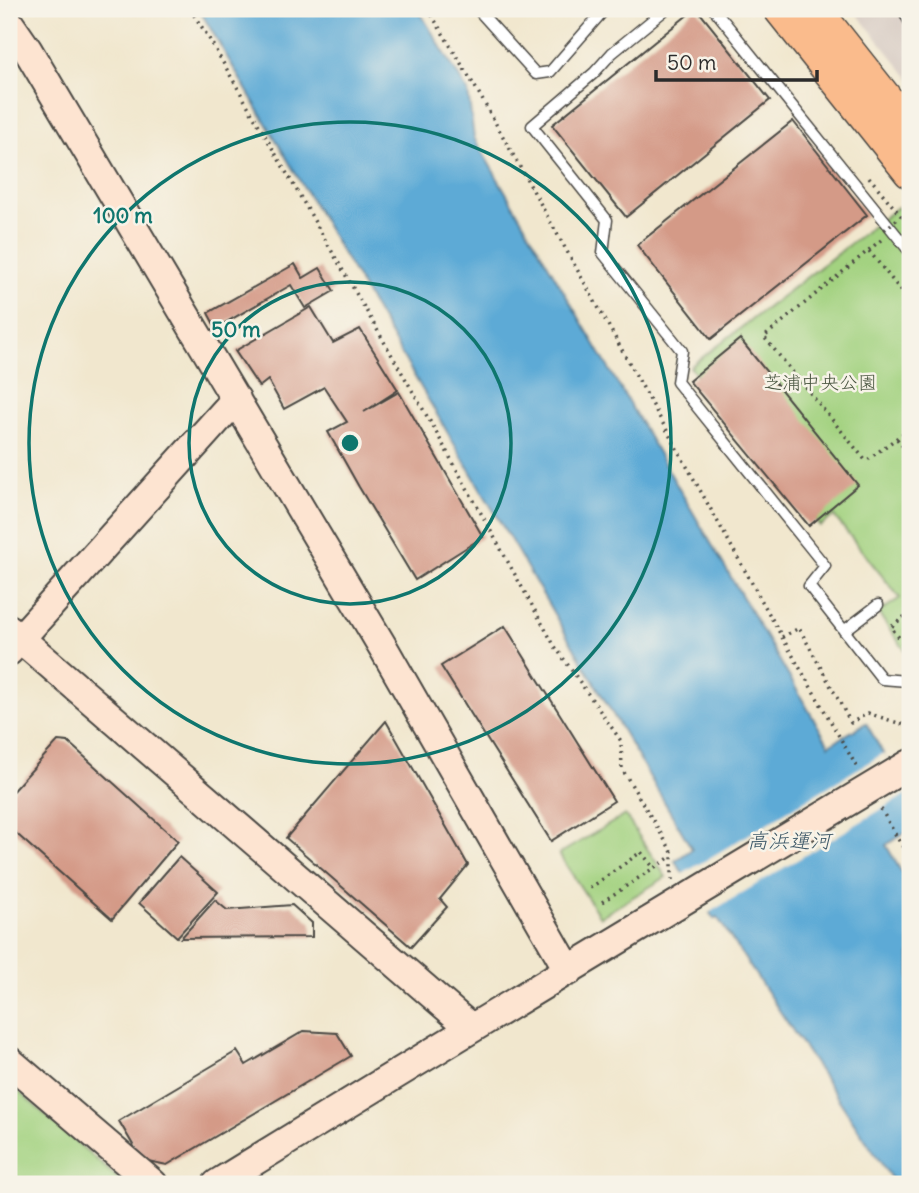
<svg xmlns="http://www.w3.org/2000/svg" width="919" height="1193" font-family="Delius,'Klee One',sans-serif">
<rect width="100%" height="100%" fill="#f7f3e8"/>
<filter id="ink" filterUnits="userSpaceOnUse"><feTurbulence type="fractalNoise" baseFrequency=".0143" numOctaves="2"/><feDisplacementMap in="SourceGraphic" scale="14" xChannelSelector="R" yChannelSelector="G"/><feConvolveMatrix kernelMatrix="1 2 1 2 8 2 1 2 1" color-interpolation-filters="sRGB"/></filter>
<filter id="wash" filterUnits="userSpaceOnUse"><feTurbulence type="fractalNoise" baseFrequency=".00686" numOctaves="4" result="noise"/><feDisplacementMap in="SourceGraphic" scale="28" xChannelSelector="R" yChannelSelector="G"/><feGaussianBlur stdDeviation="1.57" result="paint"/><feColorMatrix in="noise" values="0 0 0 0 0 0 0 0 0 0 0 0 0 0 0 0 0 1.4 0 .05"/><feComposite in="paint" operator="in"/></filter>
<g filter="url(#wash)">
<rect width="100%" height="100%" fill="#f1e7ce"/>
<path fill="#cfc1ba" d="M853,9H910V79Z"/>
<path fill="#a3d280" stroke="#677e56" stroke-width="2" d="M898,207L910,223V657L878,613L900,598L834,516L820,526L690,367Z
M625,815L666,877L600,917L559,854Z
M9,1083L122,1182V1184H9Z"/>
<path fill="#5daad6" stroke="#446a80" stroke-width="2" d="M199,9H418L468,92L474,138L829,745L866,723L910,801V830L886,845L910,887V1184H895L717,917L714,919L675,861L692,849Z"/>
<path fill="#f1e7ce" d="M884,753L907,794L707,914L681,875Z"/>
<g id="blocks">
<path fill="#d49a87" d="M695,9H697L770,100L626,217L552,125Z
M793,121L867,215L711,339L637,245Z
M9,217L15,222V268L9,275Z
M295,264L303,278L320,268L334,291L305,308L291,285L216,328L208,313Z
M311,307L333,343L360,329L398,390L364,412L399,392L483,537L415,580L359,487L328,432L347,422L324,387L284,409L268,380L259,387L235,351Z
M740,339L858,485L809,526L689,381Z
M505,626L614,801L551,841L441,666Z
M386,721L468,865L440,899L447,907L411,947L286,838Z
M58,741L68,742L178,841L112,919L9,827V795Z
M179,857L218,892L177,937L139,903Z
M215,900L227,910L292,905L312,923V937L181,938Z
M304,1031L337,1033L351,1056L167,1165L148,1161L136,1150L119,1121L237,1051L246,1065Z"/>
</g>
</g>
<g filter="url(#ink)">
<use href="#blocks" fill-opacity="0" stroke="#494743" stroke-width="2"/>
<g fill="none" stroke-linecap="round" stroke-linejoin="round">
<defs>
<path id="lane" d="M666,9L612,53L594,73L532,126L607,220L603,253L682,351L677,382L825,566L809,586L882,679L907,681
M714,9L910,252
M903,9L910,23
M480,12L536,74L550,72L605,9
M844,631L878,605"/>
<path id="secondary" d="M9,23L27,49L384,649L569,971
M9,629L471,1028
M9,651L236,399
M9,1061L153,1184
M217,1184C447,1042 679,903 910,764"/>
<path id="primary" d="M780,9L910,172
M815,9L910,129"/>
</defs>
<use href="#lane" stroke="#494743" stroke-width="13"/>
<use href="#secondary" stroke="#494743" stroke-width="32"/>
<use href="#primary" stroke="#494743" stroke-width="35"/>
<path stroke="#494743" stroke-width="3.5" stroke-dasharray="2 5" stroke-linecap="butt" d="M190,9L207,35L431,423L554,645L621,741L622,769L672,852V880
M428,9L477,90L782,637L858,769
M881,240L764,337L866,461L910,428
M869,251L910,302
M897,439L910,456
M910,612L891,627L910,652
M782,637L799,628L851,723L868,713L910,727
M881,809L910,860
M590,888L641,852L654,868
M602,902L672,856"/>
<use href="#lane" stroke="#fff" stroke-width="10"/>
<use href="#secondary" stroke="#fde4d1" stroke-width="28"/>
<use href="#primary" stroke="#fabb8c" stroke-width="32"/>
<path stroke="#494743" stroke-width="3.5" stroke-dasharray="2 5" stroke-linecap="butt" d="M869,177L901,216L883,231"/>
</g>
</g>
<g fill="none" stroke="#0f766e" stroke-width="3.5">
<circle cx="350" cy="443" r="161"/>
<circle cx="350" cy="443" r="321"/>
</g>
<g text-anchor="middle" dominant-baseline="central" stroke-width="5" stroke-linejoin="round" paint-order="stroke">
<g font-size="19" fill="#495540" stroke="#f7f3e8">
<text x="820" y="382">芝浦中央公園</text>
</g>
<g font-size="21" font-style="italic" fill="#3c5767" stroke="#f7f3e8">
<text x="789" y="840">高浜運河</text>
</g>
</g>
<circle cx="350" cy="443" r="10" fill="#0f766e" stroke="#f7f3e8" stroke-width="3.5"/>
<g font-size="21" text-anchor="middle" font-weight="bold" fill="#0f766e" stroke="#f7f3e8" stroke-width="5" stroke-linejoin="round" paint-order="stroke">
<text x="123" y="223">100 m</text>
<text x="236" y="337">50 m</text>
</g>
<rect width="919" height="1193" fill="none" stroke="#f7f3e8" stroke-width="35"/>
<path d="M656 70v10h161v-10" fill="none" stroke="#2b2b2b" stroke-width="3.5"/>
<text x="667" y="70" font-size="21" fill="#2b2b2b" stroke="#f7f3e8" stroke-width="5" paint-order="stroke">50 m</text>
</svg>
